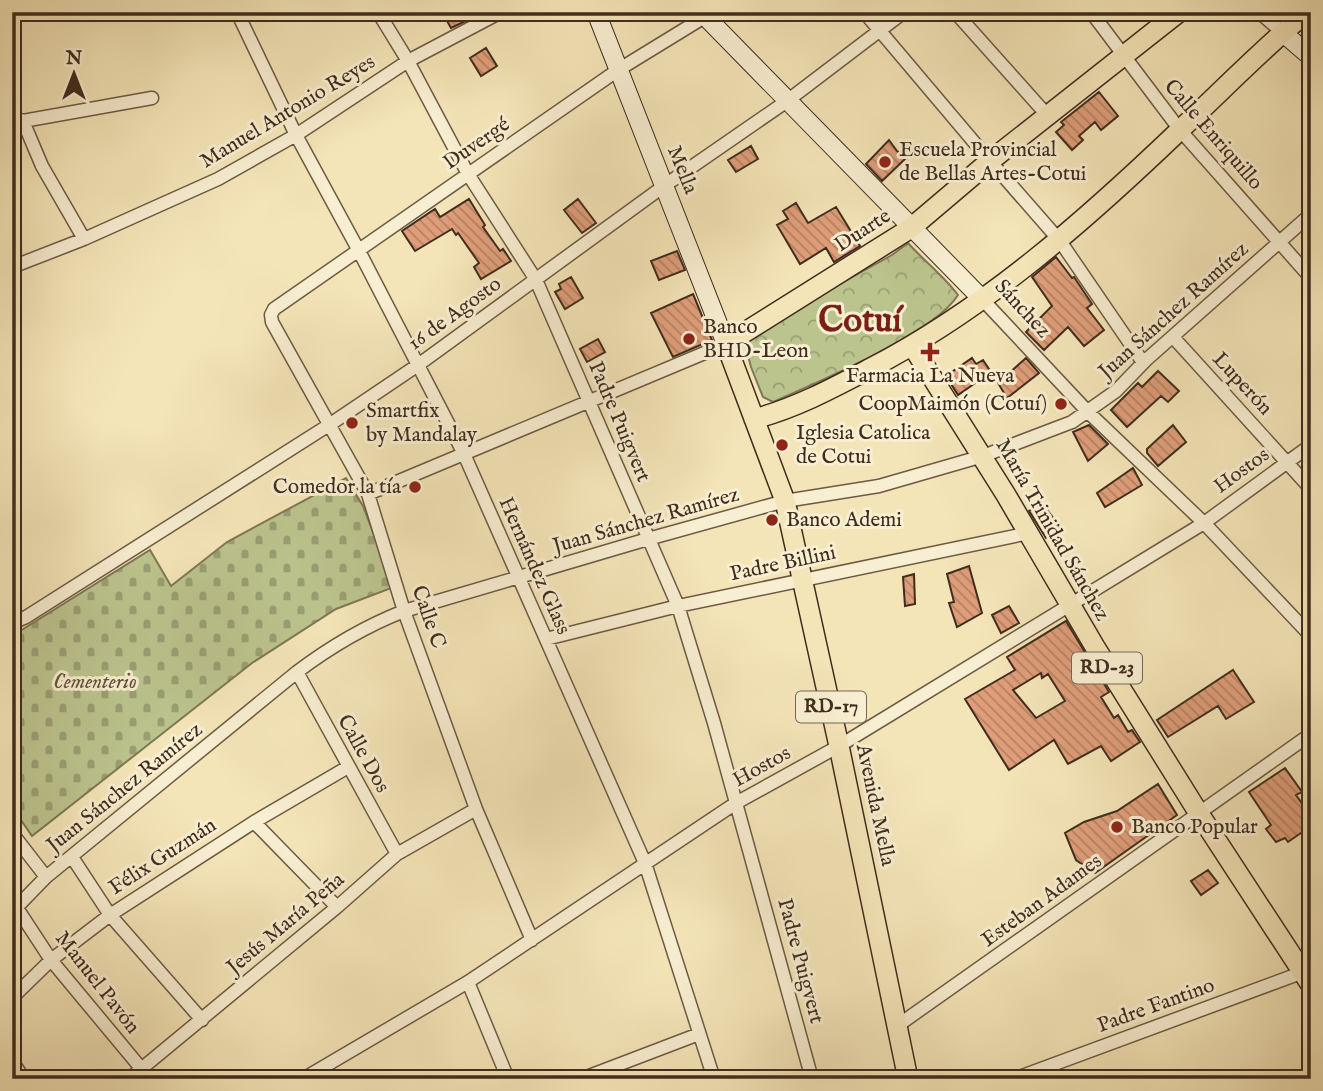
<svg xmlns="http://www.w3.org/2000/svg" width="1323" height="1091" font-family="'IM FELL English',serif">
<defs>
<pattern id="forest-crowns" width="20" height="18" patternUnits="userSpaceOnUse" patternTransform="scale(1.75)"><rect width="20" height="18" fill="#bcc48e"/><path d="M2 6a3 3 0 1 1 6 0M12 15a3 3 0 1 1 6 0" fill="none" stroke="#9a9f73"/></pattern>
<pattern id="cemetery-stones" width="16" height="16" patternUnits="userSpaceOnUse" patternTransform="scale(1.75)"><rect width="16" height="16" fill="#bcc48e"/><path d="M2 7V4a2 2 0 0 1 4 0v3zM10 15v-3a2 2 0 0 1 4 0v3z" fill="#9a9f73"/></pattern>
<pattern id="building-back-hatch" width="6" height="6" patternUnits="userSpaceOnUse" patternTransform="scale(1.75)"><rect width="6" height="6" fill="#df9e79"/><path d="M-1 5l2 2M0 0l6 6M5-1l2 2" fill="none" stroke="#b68163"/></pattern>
</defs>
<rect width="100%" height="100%" fill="#f4e5b8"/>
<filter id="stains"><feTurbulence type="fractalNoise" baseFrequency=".00286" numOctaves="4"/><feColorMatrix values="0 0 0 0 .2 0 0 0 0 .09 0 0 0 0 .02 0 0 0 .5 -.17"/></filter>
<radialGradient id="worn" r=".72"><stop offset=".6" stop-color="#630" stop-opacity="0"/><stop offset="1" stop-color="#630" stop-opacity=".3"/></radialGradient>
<path fill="url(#forest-crowns)" stroke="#7e7856" stroke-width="2" d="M908,243C924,261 944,276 958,295C935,333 816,383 773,402L763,397L751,367L744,341L784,315L892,255Z"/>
<path fill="url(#cemetery-stones)" stroke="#7e7856" stroke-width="2" d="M346,478L363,506L394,587L336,609L252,663L32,836L12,807V636L150,550L171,586L227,542Z"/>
<path fill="url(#building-back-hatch)" stroke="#402c1e" stroke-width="2" fill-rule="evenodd" d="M442,12H463L468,20L451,28Z
M486,48L497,66L481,76L470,58Z
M1099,92L1118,116L1101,130L1095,122L1079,136L1083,140L1072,150L1056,132L1064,125L1061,122Z
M889,140L897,151L906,158L882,181L866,164Z
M751,146L758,159L736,172L728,160Z
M469,199L485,225L483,227L500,251L503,249L511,261L481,279L474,267L479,263L458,233L456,235L452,229L415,251L402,231L435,209L440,217Z
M578,199L596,223L582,233L564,210Z
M796,203L808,223L836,207L860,246L834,262L826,248L800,264L777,225L788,219L783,211Z
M677,251L685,270L659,280L651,261Z
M1056,257L1072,278L1074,277L1092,304L1087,308L1104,330L1084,346L1068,327L1044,350L1026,332L1052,306L1032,277Z
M571,277L583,298L565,309L555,292L561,289L559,284Z
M693,294L712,340L673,357L651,313Z
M598,339L605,352L587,362L580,349Z
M972,358L976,364L983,360L991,372L958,395L946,376Z
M1026,358L1039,373L1007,398L998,383Z
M1158,371L1179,391L1168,402L1161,396L1127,427L1111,410L1138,383L1142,387Z
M1089,425L1108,444L1088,461L1073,432Z
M1173,425L1186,442L1158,466L1147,453V449Z
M1133,468L1142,485L1105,507L1097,493Z
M1042,503L1062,530L1046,538L1029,511Z
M969,566L982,613L957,627L949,603L954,602L947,574Z
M914,574L915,604L905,606L903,577Z
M1009,606L1019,623L1001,633L992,615Z
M1066,621L1109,692L1101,697L1114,718L1118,715L1128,732L1132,730L1140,742L1111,761L1101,746L1068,764L1054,740L1009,770L965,699L1015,670L1007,657ZM1041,673L1042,678L1048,674L1065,701L1036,718L1013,690Z
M1233,670L1254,702L1226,719L1218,706L1168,737L1157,720Z
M1285,768L1302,792L1296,795L1311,816V826L1288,842L1285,838L1276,842L1266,829L1271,825L1249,792Z
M1158,784L1177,815L1095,873L1076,860L1065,833L1084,822L1117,811Z
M1208,870L1218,883L1201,895L1191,881Z"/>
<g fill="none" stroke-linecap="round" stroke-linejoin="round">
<defs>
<path id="street" d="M237,12L296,135L359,251L464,454L645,863L714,1079
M378,12L408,61L468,174L536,280L678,606L714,723L812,1079
M864,12L990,161L1060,241L1140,358L1146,360
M955,12L1047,115
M1091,12L1180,130L1311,278
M1259,12L1282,32
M12,117L23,121L42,166L84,239
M23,121L152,98
M12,267L84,239L218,179L296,135L408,61L501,12
M983,300L1088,412L1204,523L1311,636
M1173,337L1311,489
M368,494L726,344
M12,623L26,617L329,425L418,365L664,186L787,101L904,12
M546,639L678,606L1029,533
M297,672L397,854
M254,822L337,907
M12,833L46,877
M72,857L110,915L202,1020
M17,908L51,960L150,1079
M12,912L46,877L297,672C330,647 366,626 404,611L648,539L785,501L879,486L983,456L1072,422L1116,391L1146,360L1311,214
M532,940L476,809L404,611L368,494L272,322L271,315L274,309L618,70L711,13
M468,982L508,1079
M12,998L51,960L110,915L254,822L348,767
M897,1026L1311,734
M12,1061L24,1079
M129,1079L337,907L397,854L476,809
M303,1079L468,982L736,803L839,746L1204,523L1311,445
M581,1079L699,1034
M1014,1079L1309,970"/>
<path id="secondary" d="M596,12L726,344
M701,12L983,300
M1282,32L1311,57"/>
<path id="primary" d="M913,347L1006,495L1095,647L1198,812L1311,985
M754,419C796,408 833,388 871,368C988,307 1087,219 1182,128C1224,89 1263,48 1307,12
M908,1079L839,746L785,501L726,344L911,228L990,161L1179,12"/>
</defs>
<use href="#street" stroke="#6d5a44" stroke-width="15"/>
<use href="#secondary" stroke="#402c1e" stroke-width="20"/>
<use href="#primary" stroke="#402c1e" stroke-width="22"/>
<use href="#street" stroke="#f8eed1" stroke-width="12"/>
<use href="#secondary" stroke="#f8eed1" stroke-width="18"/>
<use href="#primary" stroke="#f4e5b8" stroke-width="19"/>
</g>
<g fill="#8f2418" stroke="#f8eed1" stroke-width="2.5">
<circle cx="885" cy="162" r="7"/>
<circle cx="689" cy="339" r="7"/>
<path d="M926.5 341.5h7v7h7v7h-7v7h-7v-7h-7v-7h7z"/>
<circle cx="1061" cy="404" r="7"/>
<circle cx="352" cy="423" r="7"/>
<circle cx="782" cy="445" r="7"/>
<circle cx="415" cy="487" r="7"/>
<circle cx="772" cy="520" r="7"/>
<circle cx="1117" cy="827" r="7"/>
</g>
<g text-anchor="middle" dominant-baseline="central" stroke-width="6" stroke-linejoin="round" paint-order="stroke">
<g fill="#f8eed1" stroke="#776654" stroke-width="2">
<rect x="1072" y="652.5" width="70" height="31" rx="5"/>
<rect x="796" y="691.5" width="70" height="31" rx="5"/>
</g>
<g font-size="19" font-weight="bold" fill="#402c1e">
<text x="1107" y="668">RD-23</text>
<text x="831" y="707">RD-17</text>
</g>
<g font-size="21" fill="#402c1e" stroke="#f8eed1">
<text transform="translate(288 112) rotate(-31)">Manuel Antonio Reyes</text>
<text transform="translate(1213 135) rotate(49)">Calle Enriquillo</text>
<text transform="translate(477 144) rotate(-35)">Duvergé</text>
<text transform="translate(682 170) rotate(68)">Mella</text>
<text transform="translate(863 231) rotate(-33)">Duarte</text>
<text transform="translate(1022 309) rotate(47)">Sánchez</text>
<text transform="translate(1174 311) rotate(-42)">Juan Sánchez Ramírez</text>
<text transform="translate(455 314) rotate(-36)">16 de Agosto</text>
<text transform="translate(1242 384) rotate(47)">Luperón</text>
<text transform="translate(619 422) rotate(67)">Padre Puigvert</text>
<text transform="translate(1242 471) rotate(-36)">Hostos</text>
<text transform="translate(646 521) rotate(-16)">Juan Sánchez Ramírez</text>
<text transform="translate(1052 530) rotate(60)">María Trinidad Sánchez</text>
<text transform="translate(783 564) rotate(-12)">Padre Billini</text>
<text transform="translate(534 566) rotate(66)">Hernández Glass</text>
<text transform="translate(428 617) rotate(71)">Calle C</text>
<text transform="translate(363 754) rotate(61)">Calle Dos</text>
<text transform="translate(762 767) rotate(-29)">Hostos</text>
<text transform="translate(125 788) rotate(-39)">Juan Sánchez Ramírez</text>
<text transform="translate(875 805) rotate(78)">Avenida Mella</text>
<text transform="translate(163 857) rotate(-33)">Félix Guzmán</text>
<text transform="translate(1042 901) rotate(-36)">Esteban Adames</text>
<text transform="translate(286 924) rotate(-40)">Jesús María Peña</text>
<text transform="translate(800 961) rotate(75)">Padre Puigvert</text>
<text transform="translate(97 983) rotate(52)">Manuel Pavón</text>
<text transform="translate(1156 1006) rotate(-20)">Padre Fantino</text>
</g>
<g font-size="21" fill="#402c1e" stroke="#f8eed1" text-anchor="start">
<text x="899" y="150">Escuela Provincial<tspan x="899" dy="24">de Bellas Artes-Cotui</tspan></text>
<text x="703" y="327">Banco<tspan x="703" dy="24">BHD-Leon</tspan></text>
<text x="930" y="376" text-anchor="middle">Farmacia La Nueva</text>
<text x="1047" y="404" text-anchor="end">CoopMaimón (Cotuí)</text>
<text x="366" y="411">Smartfix<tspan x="366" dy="24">by Mandalay</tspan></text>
<text x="796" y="433">Iglesia Catolica<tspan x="796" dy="24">de Cotui</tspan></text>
<text x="401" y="487" text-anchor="end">Comedor la tía</text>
<text x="786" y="520">Banco Ademi</text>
<text x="1131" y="827">Banco Popular</text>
</g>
<g font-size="21" font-style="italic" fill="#5f523a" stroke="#f8eed1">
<text x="95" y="682">Cementerio</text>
</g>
<g font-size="35" font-weight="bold" fill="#7a1f14" stroke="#f8eed1">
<text x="860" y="321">Cotuí</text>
</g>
</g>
<rect width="1323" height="1091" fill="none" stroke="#f4e5b8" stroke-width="42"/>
<rect x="14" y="14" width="1295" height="1063" fill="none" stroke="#402c1e" stroke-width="3.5"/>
<rect x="21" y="21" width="1281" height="1049" fill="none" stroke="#402c1e" stroke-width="2"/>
<g transform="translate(74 74)" stroke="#f8eed1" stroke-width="5" paint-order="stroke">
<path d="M0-5L12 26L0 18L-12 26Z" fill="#402c1e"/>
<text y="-10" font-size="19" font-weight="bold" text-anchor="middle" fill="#402c1e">N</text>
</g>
<rect width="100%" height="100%" filter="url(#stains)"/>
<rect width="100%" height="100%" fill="url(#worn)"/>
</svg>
